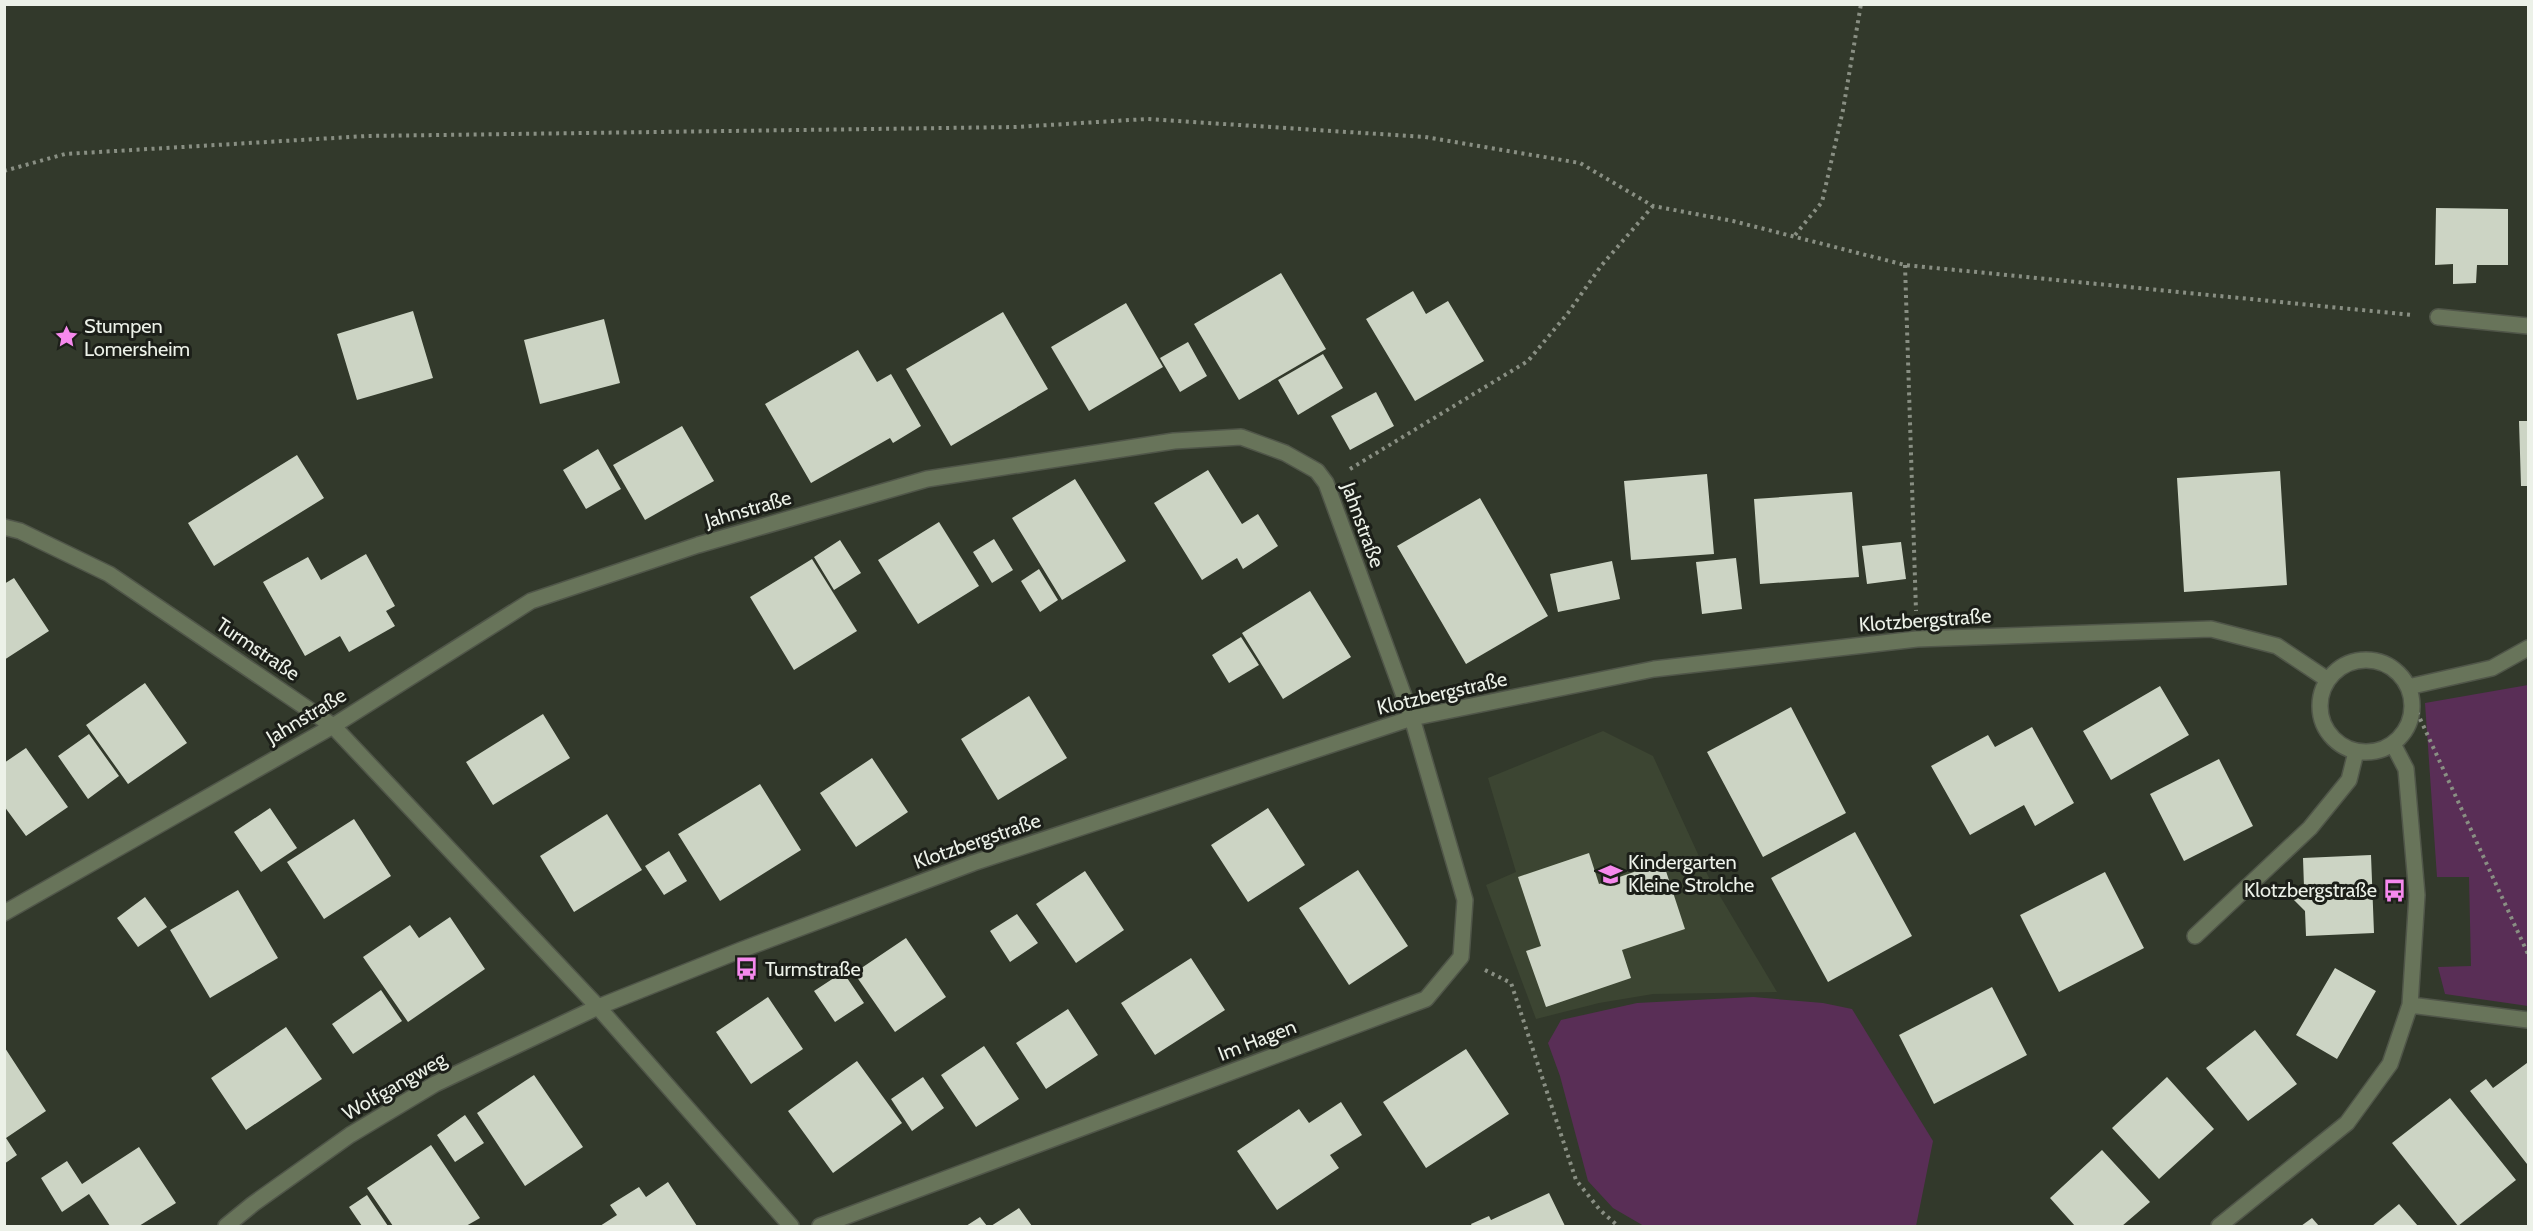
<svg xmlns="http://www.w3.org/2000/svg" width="2533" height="1231" font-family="Cabin,sans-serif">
<rect width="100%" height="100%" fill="#32392b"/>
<path fill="#3c4532" d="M1603,731L1653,756L1708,876L1777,992L1653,994L1599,1003L1536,1019L1486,885L1516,872L1488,778Z"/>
<path fill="#592e56" d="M2528,685V1006L2445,994L2438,967L2471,966L2469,877H2437L2425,703Z
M1753,997L1823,1003L1852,1009L1933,1141L1916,1226H1644L1613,1208L1588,1181L1560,1076L1548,1043L1561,1020L1637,1003Z"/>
<path fill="#ccd4c4" d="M2436,208L2508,209V265H2477L2476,283L2453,284V264L2435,265Z
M1281,273L1326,349L1239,400L1194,324Z
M1413,291L1426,314L1448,301L1484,361L1415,401L1366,319Z
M1126,303L1163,367L1089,411L1051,347Z
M413,311L433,378L357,400L337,334Z
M1003,312L1048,389L951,446L906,369Z
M604,319L620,383L540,404L524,340Z
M1188,342L1207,376L1180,392L1160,358Z
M858,350L877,382L891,374L921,426L893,443L890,438L811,483L765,404Z
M1323,354L1343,388L1298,415L1278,380Z
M1376,392L1394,426L1350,450L1331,416Z
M2519,421H2528V486H2521Z
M682,426L714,481L645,520L613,465Z
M598,449L621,489L586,509L563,470Z
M297,455L324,498L214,566L188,523Z
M1208,470L1242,524L1258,514L1278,546L1243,569L1237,558L1202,580L1154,503Z
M2280,471L2287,585L2184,592L2177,478Z
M1707,474L1714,554L1631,560L1624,481Z
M1075,479L1126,561L1062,600L1012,518Z
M1852,492L1859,577L1760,584L1754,499Z
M1480,498L1548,616L1466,664L1397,546Z
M939,522L979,586L918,624L878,560Z
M994,539L1013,570L992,583L973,552Z
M840,540L861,573L834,590L814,557Z
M1901,542L1906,579L1867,584L1862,546Z
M366,554L395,606L386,611L395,626L349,652L340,636L305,656L263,582L308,557L321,580Z
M1736,558L1742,609L1702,614L1696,562Z
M812,559L857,631L794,670L750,597Z
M1612,561L1620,599L1558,612L1550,574Z
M1039,569L1058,600L1040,612L1021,581Z
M14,578L49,631L4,660V584Z
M1310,591L1351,657L1283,699L1242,633Z
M1241,637L1259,665L1229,683L1212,655Z
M145,683L187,743L128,784L86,725Z
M2160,686L2189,735L2111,780L2083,731Z
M1029,696L1067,758L998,800L961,739Z
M1791,707L1846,813L1763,857L1707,752Z
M543,714L570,758L493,805L466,762Z
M2032,727L2074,803L2035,826L2024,805L1970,835L1931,766L1988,735L1995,747Z
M89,734L119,776L88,799L58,756Z
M26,748L68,807L26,836L4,806V763Z
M872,758L908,812L856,847L820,793Z
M2219,759L2253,826L2184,861L2150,794Z
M760,784L801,850L720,901L678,834Z
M270,808L297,848L261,872L234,832Z
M1268,808L1305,865L1248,902L1211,845Z
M607,814L642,870L574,912L540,856Z
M354,819L391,876L324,919L287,862Z
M1855,832L1912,936L1828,982L1771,878Z
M669,851L687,881L664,895L645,866Z
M1589,853L1599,884L1663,862L1685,929L1622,950L1631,978L1546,1007L1526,951L1541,946L1518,877Z
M2371,855L2374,933L2306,936L2305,911L2292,898L2304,887L2303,858Z
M1358,870L1408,946L1349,985L1299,908Z
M1085,871L1124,930L1076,963L1036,904Z
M2105,872L2144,948L2059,992L2020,915Z
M238,890L278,958L210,998L170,930Z
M145,897L167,927L138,947L117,918Z
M1017,914L1038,943L1010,962L990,931Z
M450,917L485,969L408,1022L363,957L410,925L419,938Z
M906,938L946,997L895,1032L854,973Z
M1191,958L1225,1010L1155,1055L1121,1003Z
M2335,968L2376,991L2337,1059L2296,1035Z
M843,972L864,1003L835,1022L814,991Z
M1992,987L2027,1055L1934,1104L1899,1035Z
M381,990L402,1021L353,1054L332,1024Z
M768,997L803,1049L751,1084L716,1032Z
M1068,1009L1098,1055L1046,1089L1016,1043Z
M286,1027L322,1079L246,1130L211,1078Z
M2255,1030L2297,1084L2248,1121L2206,1068Z
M984,1046L1019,1099L976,1127L941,1075Z
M5,1048L46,1111L6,1138L17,1155L4,1164Z
M1466,1049L1509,1114L1426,1168L1383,1102Z
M857,1061L902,1123L833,1173L788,1111Z
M2527,1063L2528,1065L2527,1164L2470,1091L2486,1079L2493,1088Z
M534,1075L583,1147L525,1186L477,1113Z
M923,1077L944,1108L912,1131L891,1099Z
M2167,1077L2214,1129L2159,1179L2112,1128Z
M2450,1098L2516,1180L2458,1226L2392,1143Z
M1341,1102L1362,1135L1330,1155L1339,1168L1277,1210L1237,1151L1299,1109L1309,1123Z
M465,1115L484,1143L455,1162L437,1135Z
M431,1145L480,1218L466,1226H393L367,1188Z
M139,1147L176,1203L139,1226H110L89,1194L62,1212L41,1178L67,1161L82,1184Z
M2102,1150L2150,1202L2122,1226H2075L2050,1198Z
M668,1182L697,1226H600L617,1215L610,1205L639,1187L646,1197Z
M1549,1193L1565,1226H1472L1471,1224L1489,1216L1491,1220Z
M367,1195L388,1226H362L349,1207Z
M2399,1204L2418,1226H2372Z
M1019,1208L1032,1226H991Z
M980,1217L987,1226H966Z
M2312,1218L2319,1226H2301Z"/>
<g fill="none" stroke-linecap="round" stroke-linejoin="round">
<defs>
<path id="minor" d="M2438,317L2528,326
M4,527L20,531L109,574L333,726L598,1007L791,1226
M2320 706a46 46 0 1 1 92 0a46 46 0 1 1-92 0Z
M2408,687L2492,668L2528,648
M4,913L333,726L531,601L698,545L927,479L1174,441L1241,437L1285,453L1317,471L1326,483L1412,718L1465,900L1461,957L1426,999L820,1226
M2195,936L2310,828L2349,780L2356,752
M2410,1005L2528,1020
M226,1226L253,1204L350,1135L435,1084L598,1007L741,950L973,863L1412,718L1654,669L1917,639L2211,629L2277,646L2328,680
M2219,1226L2347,1123L2390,1064L2410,1005L2417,895L2406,769L2393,744"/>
</defs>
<use href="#minor" stroke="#505649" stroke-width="18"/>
<path stroke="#898f83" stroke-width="4" stroke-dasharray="3 4.5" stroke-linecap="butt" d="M4,171L65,154L367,136L1016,127L1147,119L1425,137L1580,163L1653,206L1733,221L1905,265L2412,315
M1795,235L1822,202L1843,110L1861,4
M1905,265L1916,611
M1350,469L1528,361L1568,313L1601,266L1653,206
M2417,712L2528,954
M1485,970L1511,983L1576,1180L1600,1210L1618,1226"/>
<use href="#minor" stroke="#68745a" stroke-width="15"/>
</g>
<defs>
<symbol id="sight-bare" viewBox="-9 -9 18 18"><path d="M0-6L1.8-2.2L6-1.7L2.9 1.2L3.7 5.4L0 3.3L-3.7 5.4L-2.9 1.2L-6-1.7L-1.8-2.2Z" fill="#f689ed" stroke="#1c1f19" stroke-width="2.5" paint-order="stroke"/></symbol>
<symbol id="school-bare" viewBox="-9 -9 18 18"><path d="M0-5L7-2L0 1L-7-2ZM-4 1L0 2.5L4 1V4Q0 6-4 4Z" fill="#f689ed" stroke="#1c1f19" stroke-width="2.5" paint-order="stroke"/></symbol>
<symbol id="bus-bare" viewBox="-9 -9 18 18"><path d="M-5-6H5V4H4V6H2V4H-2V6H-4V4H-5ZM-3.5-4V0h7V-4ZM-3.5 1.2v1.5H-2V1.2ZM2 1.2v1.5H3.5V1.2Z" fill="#f689ed" stroke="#1c1f19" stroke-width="2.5" paint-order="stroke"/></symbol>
</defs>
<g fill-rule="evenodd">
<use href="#sight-bare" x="50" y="320" width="33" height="33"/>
<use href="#school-bare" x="1594" y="858" width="33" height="33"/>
<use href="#bus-bare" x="2378" y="874" width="33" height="33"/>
<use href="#bus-bare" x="730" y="952" width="33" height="33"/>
</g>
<g text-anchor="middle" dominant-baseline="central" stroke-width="6" stroke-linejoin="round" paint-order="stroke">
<g font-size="20" fill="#ecf1e8" stroke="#1c1f19" text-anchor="start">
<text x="84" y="326">Stumpen<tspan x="84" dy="23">Lomersheim</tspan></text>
<text x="1628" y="862">Kindergarten<tspan x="1628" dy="23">Kleine Strolche</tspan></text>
<text x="2377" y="890" text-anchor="end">Klotzbergstraße</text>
<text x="765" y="969">Turmstraße</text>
</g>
<g font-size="20" fill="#ecf1e8" stroke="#1c1f19">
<text transform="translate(748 509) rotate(-16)">Jahnstraße</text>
<text transform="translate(1363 525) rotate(70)">Jahnstraße</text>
<text transform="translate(1925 620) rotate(-4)">Klotzbergstraße</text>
<text transform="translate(258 649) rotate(34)">Turmstraße</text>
<text transform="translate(1442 693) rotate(-13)">Klotzbergstraße</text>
<text transform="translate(306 716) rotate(-31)">Jahnstraße</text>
<text transform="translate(977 841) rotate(-19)">Klotzbergstraße</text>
<text transform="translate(1257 1040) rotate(-21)">Im Hagen</text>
<text transform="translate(394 1086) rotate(-30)">Wolfgangweg</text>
</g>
</g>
<rect width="2533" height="1231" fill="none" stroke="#ecf1e8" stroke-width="12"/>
</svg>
